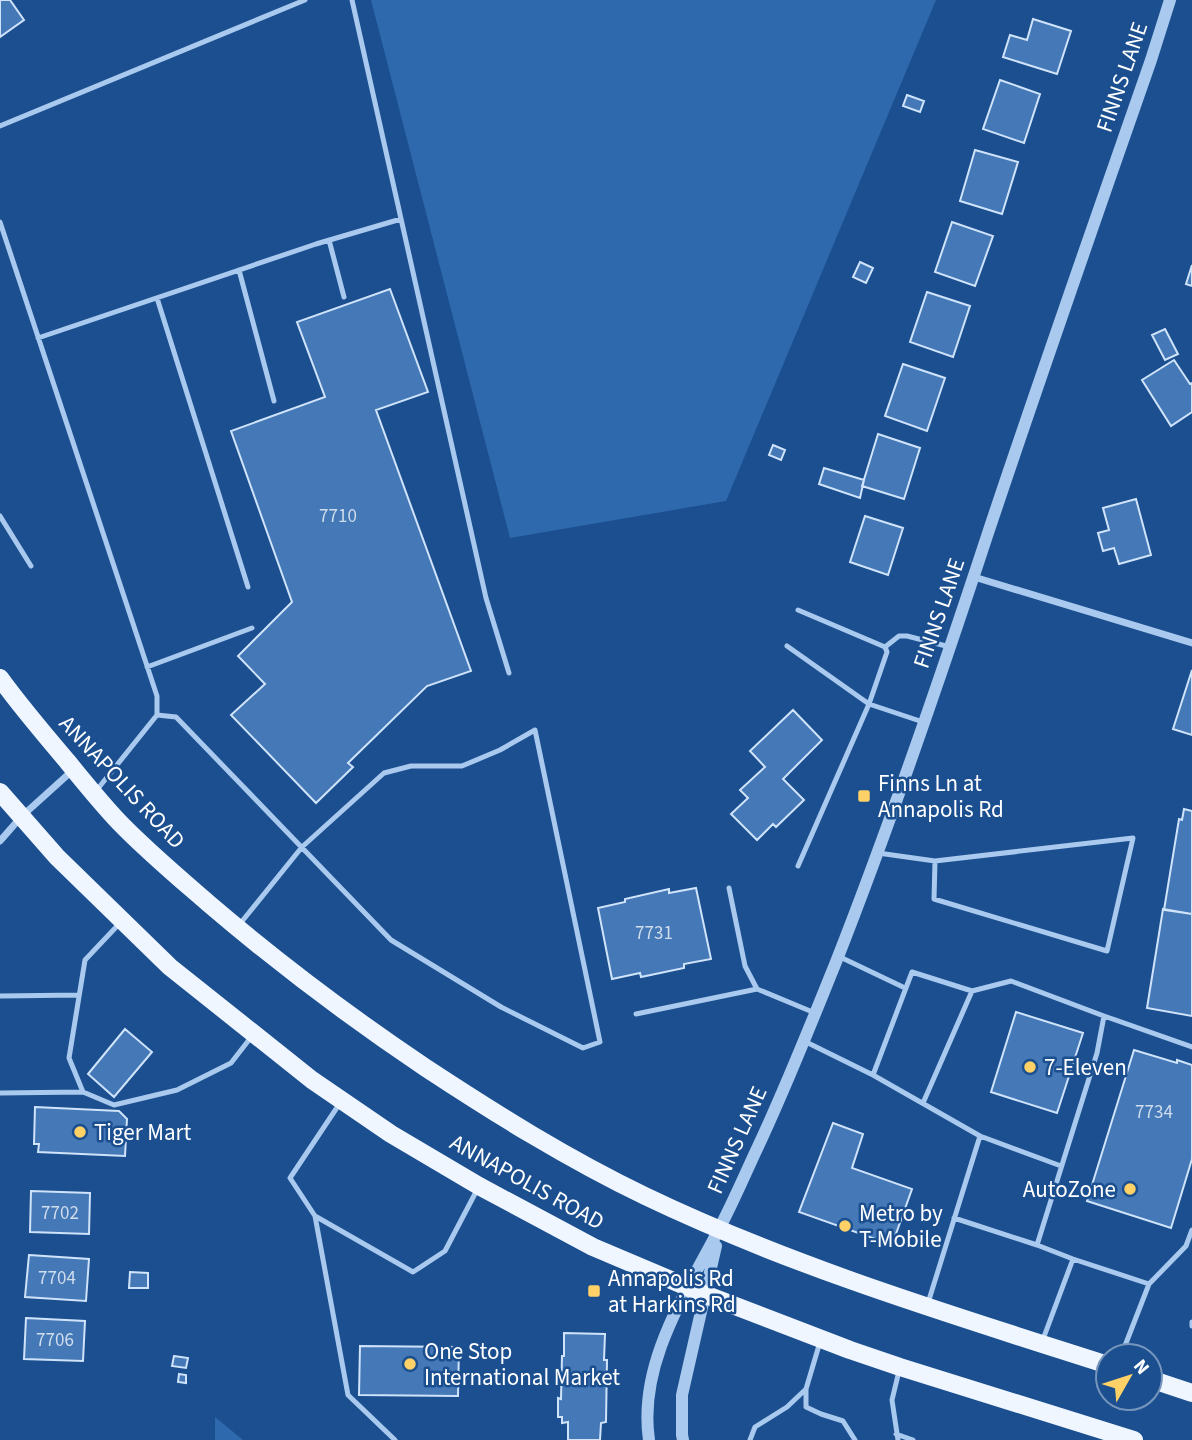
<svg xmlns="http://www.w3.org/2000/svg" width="1192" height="1440" font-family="'Source Sans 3',sans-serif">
<rect width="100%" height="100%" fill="#1b4f8f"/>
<path fill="#2e69ad" d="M371,0H936L726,501L510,538Z
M215,1417L243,1440H215Z"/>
<path fill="#4478b7" stroke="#cfe3fa" stroke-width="2" d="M0,0H10L24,20L0,37Z
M1033,19L1071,31L1057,74L1003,57L1010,35L1027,40Z
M1000,80L1040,94L1024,143L983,129Z
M907,95L924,101L920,112L903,106Z
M975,150L1018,162L1002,214L960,201Z
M952,222L993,236L975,286L935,272Z
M860,262L873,268L866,283L853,277Z
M1192,265V286L1186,284Z
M390,289L428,392L376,410L471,671L427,686L348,763L353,767L316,803L231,715L265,684L238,656L292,602L231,431L325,397L297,322Z
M927,292L970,306L953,357L910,342Z
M1165,329L1178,354L1165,360L1152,335Z
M1174,360L1190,384L1192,383V412L1171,426L1142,380Z
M903,364L945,378L927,431L885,416Z
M878,434L920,448L904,499L862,486Z
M773,445L785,450L781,460L769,455Z
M824,468L864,480L860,498L819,484Z
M1136,499L1151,555L1119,564L1114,548L1103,551L1098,533L1109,530L1103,508Z
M865,516L903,528L888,575L850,562Z
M1192,670V735L1173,729Z
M793,710L822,740L783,779L804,800L776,827L773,824L757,840L731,814L748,798L740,790L765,767L750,751Z
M1184,809L1192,811V914L1164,910L1179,819L1182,820Z
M696,888L711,959L684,964V968L641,977L640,973L612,979L598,908L625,902V899L669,889V893Z
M1163,909L1192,914V1016L1147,1008Z
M1016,1012L1083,1033L1057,1113L991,1092Z
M125,1029L152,1052L114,1097L88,1074Z
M1134,1050L1177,1063V1060L1192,1065V1159L1171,1228L1087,1201Z
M35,1107L119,1111L127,1119L125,1156L38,1152L39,1144H34Z
M833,1123L863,1134L852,1168L912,1189L892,1245L799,1212Z
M31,1191L90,1193L89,1234L30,1232Z
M29,1255L89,1259L86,1301L25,1297Z
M130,1272L148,1273V1288H129Z
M26,1318L85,1321L83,1361L24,1359Z
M564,1333L605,1334L604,1360H607L606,1422L601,1423L600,1440H568V1422L562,1423V1417H558V1398L561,1399L562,1356H564Z
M360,1346L459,1347L458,1396L359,1395Z
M174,1356L188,1358L186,1368L172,1366Z
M179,1374L186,1375V1383L178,1382Z"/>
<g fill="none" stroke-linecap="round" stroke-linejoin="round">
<path stroke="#a9c9ee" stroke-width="5" d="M352,0L486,598L509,673
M0,126L305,0
M0,222L157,696V715L96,791
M329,240L344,297
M239,270L274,401
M157,298L248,587
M38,338L316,244L401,219
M0,516L31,566
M787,646L869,704L923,722
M885,647L899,636H907L950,647
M147,667L252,628
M157,715L176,717L391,940L501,1007L583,1048L600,1042L535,730L500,750L462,766H411L384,773L302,847L239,925
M878,853L935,861L1133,838L1107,951L934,899L935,861
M798,866L869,704L887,652L885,647L798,610
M729,888L745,966L757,989L815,1013
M119,924L85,960L69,1058L83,1092L114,1105L177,1090L231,1063L252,1036
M838,956L905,988
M972,991L1011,981L1104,1016L1097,1053L1037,1245L1073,1259L1042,1342
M0,996L79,995
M636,1014L757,989
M1104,1016L1192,1047
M804,1041L873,1075L980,1136L928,1303
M873,1075L912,972L972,991L923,1103
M0,1093L83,1092
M340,1103L290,1178L315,1216L413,1272L445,1251L478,1188
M980,1136L1061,1166
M315,1216L348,1395L395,1440
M954,1218L1037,1245
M1073,1259L1149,1284L1186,1246L1192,1230
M1192,1322V1326
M820,1342L806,1389V1407L821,1414L843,1421L855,1440
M1121,1356L1149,1284
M896,1434L913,1440
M750,1440L755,1427L787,1407L806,1389
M898,1440L892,1400L899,1371"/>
<path stroke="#a9c9ee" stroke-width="7" d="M974,577L1192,643
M0,841L21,817L73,770"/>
<path stroke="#a9c9ee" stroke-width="12" d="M649,1440C638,1365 684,1296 717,1233C731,1207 743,1179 755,1153C785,1090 810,1026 836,962C891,822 940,679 987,536C1040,377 1096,218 1151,60L1170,0
M683,1440L682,1435V1395L716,1246"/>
<path stroke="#f0f6ff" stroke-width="18" d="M0,678C21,707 44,734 67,761C84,782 101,803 119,822C147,851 178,877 208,903C277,962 350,1017 426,1068C496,1114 568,1159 645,1196C793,1267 952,1315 1108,1365
M0,792L57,857L170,967L312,1080L391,1134L479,1186L593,1247L704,1294L850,1350L900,1367L1134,1440
M1150,1379L1192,1393"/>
</g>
<g fill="#ffd166" stroke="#1b4f8f" stroke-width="2.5">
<rect x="857" y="789" width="14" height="14" rx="3.5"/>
<circle cx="1030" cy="1067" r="7"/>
<circle cx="80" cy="1132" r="7"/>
<circle cx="1130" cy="1189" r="7"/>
<circle cx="845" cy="1226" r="7"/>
<rect x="587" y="1284" width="14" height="14" rx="3.5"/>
<circle cx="410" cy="1364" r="7"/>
</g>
<g text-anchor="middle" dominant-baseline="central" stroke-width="5" stroke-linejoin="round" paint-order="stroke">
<g font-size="19" fill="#d0dded">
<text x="338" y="516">7710</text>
<text x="654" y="933">7731</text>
<text x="1154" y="1112">7734</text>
<text x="60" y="1213">7702</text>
<text x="57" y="1278">7704</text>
<text x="55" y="1340">7706</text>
</g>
<g font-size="23" fill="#fff" stroke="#1b4f8f">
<text transform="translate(1122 77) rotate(-71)">FINNS LANE</text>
<text transform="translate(939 613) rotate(-71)">FINNS LANE</text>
<text transform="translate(122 782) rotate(47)">ANNAPOLIS ROAD</text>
<text transform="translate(737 1140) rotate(-66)">FINNS LANE</text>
<text transform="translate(527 1182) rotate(29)">ANNAPOLIS ROAD</text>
</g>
<g font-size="23" fill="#fff" stroke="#1b4f8f" text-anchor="start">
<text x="878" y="783">Finns Ln at<tspan x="878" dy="26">Annapolis Rd</tspan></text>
<text x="1044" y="1067">7-Eleven</text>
<text x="94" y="1132">Tiger Mart</text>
<text x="1116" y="1189" text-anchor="end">AutoZone</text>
<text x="859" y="1213">Metro by<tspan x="859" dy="26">T-Mobile</tspan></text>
<text x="608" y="1278">Annapolis Rd<tspan x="608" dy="26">at Harkins Rd</tspan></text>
<text x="424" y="1351">One Stop<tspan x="424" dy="26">International Market</tspan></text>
</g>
</g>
<g transform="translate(1129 1377) rotate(51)"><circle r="33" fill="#1b4f8f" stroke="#7695bc" stroke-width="2"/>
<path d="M0-5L12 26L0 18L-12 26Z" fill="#ffd166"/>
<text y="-10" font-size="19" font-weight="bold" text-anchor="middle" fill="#ffffff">N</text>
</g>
</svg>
